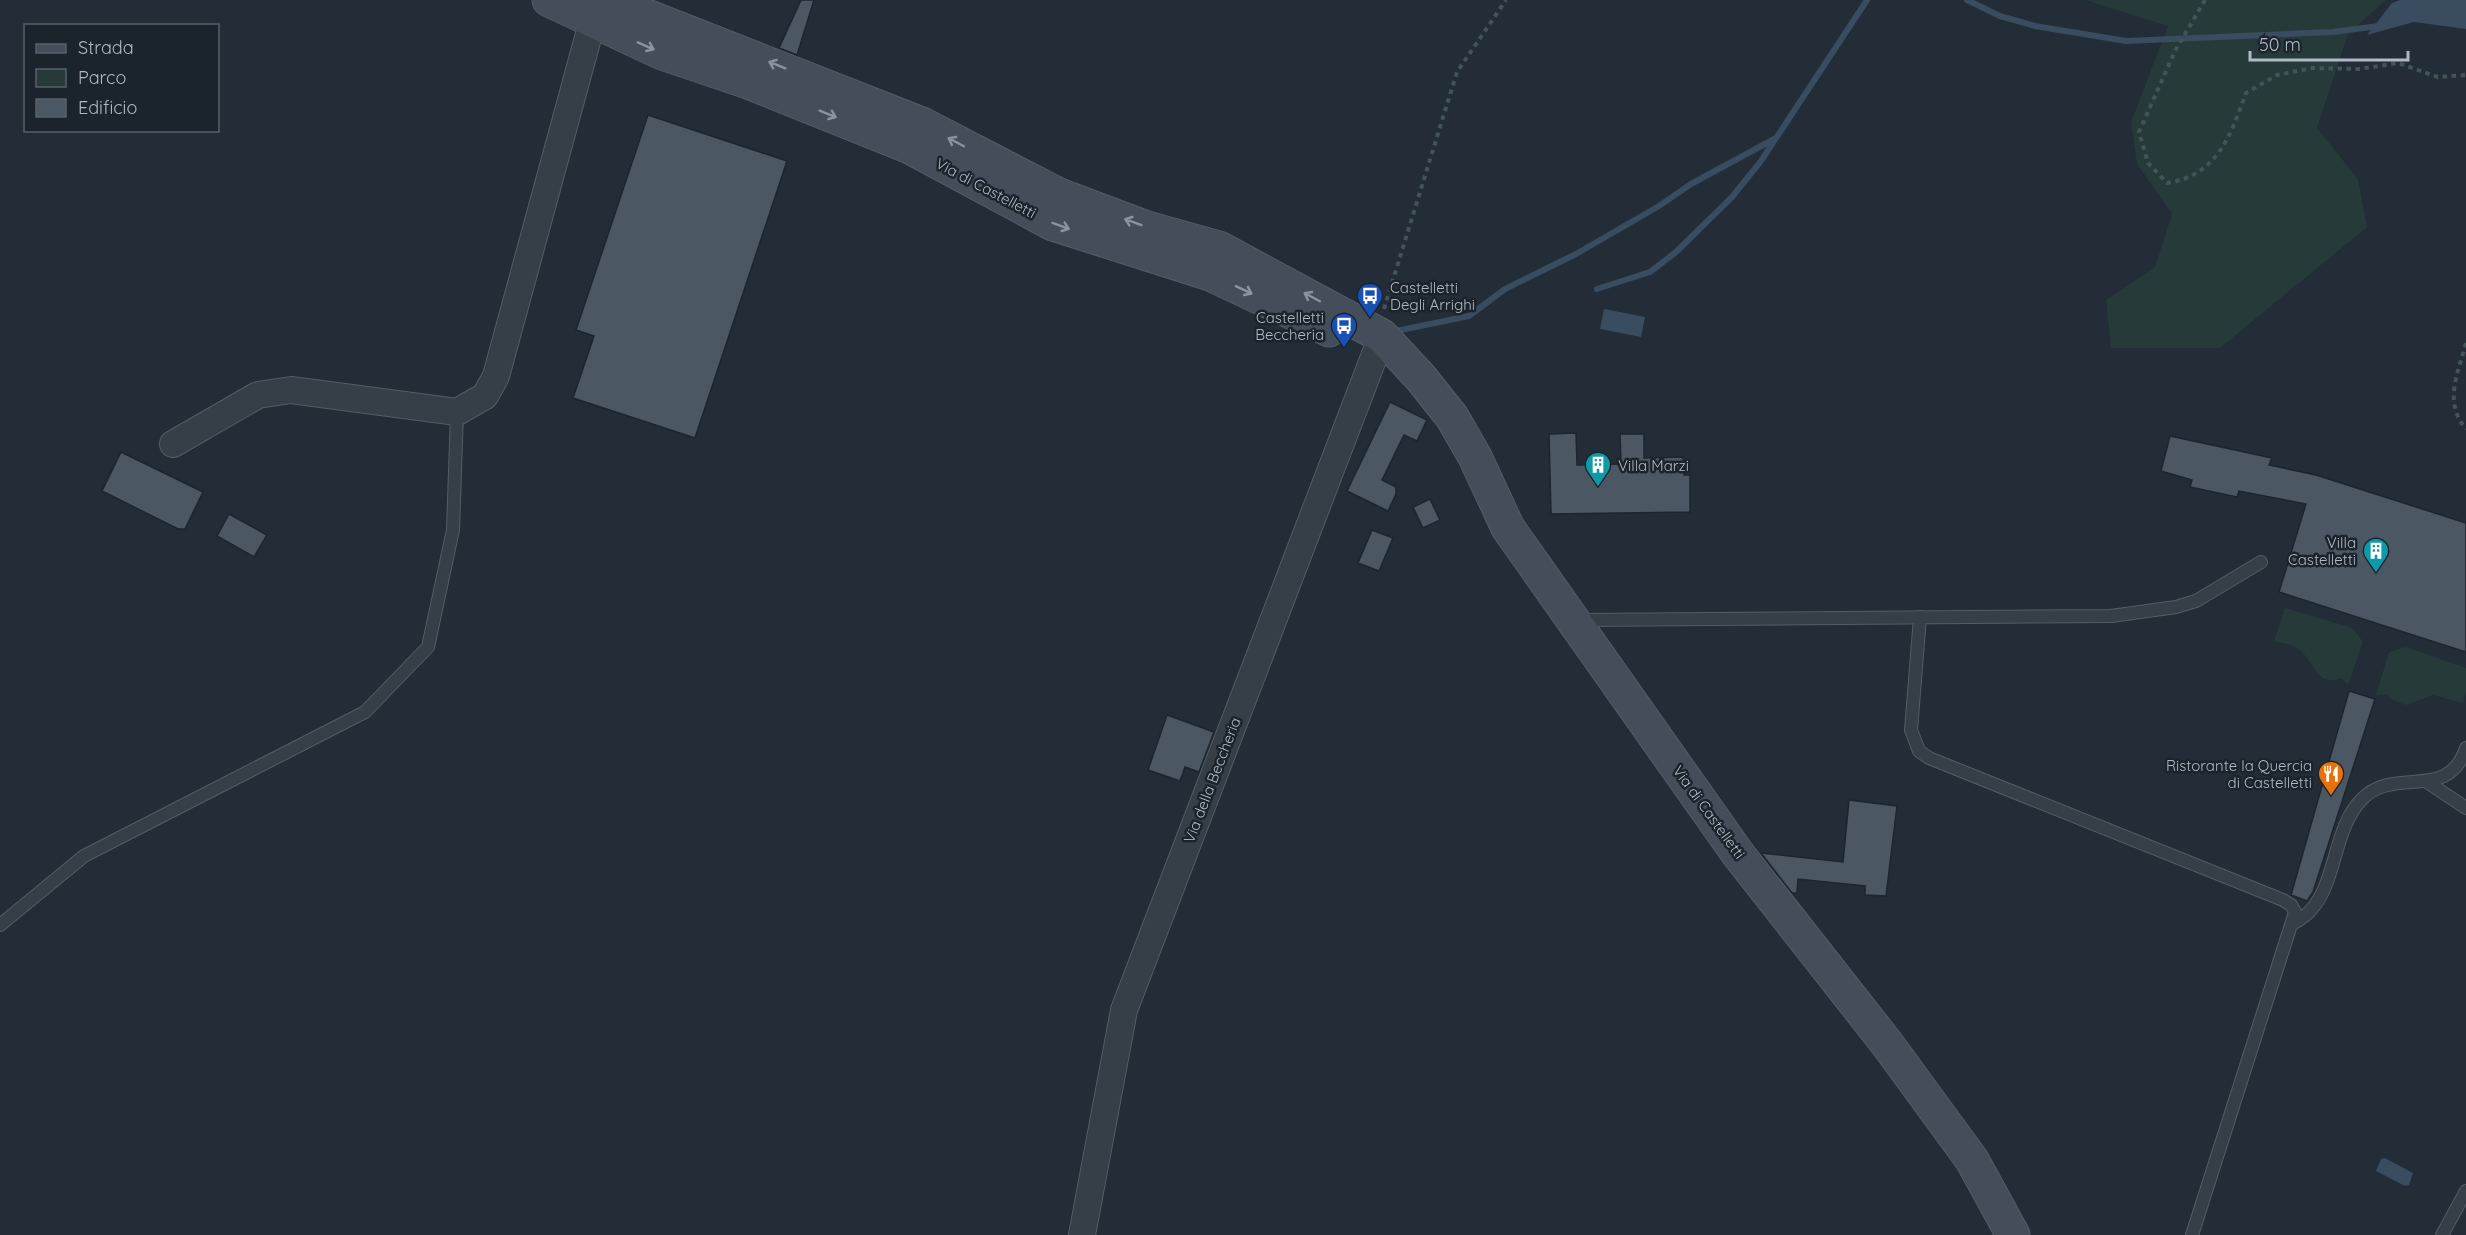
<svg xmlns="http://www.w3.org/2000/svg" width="2466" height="1235" font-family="Quicksand,sans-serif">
<rect width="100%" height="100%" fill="#222d37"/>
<path fill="#253a39" d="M2085,0H2386L2348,34L2317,128L2358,179L2367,227L2220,348H2111L2106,300L2155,267L2172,214L2137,164L2131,122L2168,26Z
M2285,608L2353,628L2363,642L2348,685L2341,678C2318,688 2314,663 2301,651C2294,645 2283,643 2274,641Z
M2406,647L2466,668V692L2463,703L2433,695L2406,705L2390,699L2387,694L2376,695L2389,652Z"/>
<path fill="#394c60" d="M2400,0H2466V29L2414,22L2367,35L2392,3Z
M1604,309L1645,317L1641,337L1600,329Z
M2385,1158L2413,1173L2409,1185L2405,1186L2376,1171L2381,1159Z"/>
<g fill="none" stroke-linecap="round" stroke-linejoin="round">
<path stroke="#394c60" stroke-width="6" d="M1967,0L2000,16L2035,26L2126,41L2333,32L2379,26
M1597,289L1650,272L1676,252L1732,197L1761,161L1867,0
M1391,332L1469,316L1505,289L1576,254L1659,206L1691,184L1776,138"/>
</g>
<path fill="#4b5763" stroke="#1d262f" stroke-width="1.5" d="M801,0H814L797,55L779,48Z
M648,115L787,161L695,438L573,398L594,336L576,330Z
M1390,402L1427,420L1417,441L1404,435L1382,480L1396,487V494L1388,511L1347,491Z
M1576,433L1577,465L1621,464L1620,434H1644V458L1683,457L1684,475H1690V512L1551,514L1549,434Z
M2170,436L2272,458L2269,465L2316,475L2466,523V652L2279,592L2306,504L2239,491L2237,497L2190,487L2192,480L2161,471Z
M121,452L203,492L185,529H178L102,491Z
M1430,499L1440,520L1423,528L1413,507Z
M229,514L267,535L254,557L217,536Z
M1372,530L1393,538L1379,571L1358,563Z
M2349,691L2375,699L2313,892L2307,901L2291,895Z
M1167,715L1214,732L1199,772L1185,767L1180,781L1148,770Z
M1849,800L1897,806L1886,896L1865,895V886L1798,879L1797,893H1792L1761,853L1843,862Z"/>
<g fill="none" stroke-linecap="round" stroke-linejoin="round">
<defs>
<path id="lane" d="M1920,617L1911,730L1919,751L1929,758L2283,900L2291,905L2295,912L2291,925
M1578,620L2111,616L2176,607L2196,601L2261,562
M2427,782L2466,808
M0,925L84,856L365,712L428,647L453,530L457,412
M2192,1235L2291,925C2297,921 2305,917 2310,911C2337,883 2333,828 2362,799C2396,765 2448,803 2466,748
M2442,1235L2466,1191"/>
<path id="street" d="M173,444L258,395L291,390L457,412L485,396L496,376L592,23L599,6
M1082,1235L1124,1010L1382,336"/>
<path id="secondary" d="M549,0L662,53L748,82L910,147L1053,224L1210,274L1329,330
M606,0L922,124L1059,195L1144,227L1219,248L1382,336L1421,378L1452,417L1475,457L1508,528L1738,854L1888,1045L1972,1160L2013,1235"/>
</defs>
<use href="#lane" stroke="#535d66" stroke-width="14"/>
<use href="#street" stroke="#535d66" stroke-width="28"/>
<use href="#secondary" stroke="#535d66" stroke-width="35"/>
<path stroke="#425556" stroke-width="4" stroke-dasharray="4.5 4.5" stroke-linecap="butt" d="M2205,0L2175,51L2139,132L2148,163L2167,183C2218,175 2230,136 2246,93L2277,75L2312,68L2360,69L2398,63L2438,77L2466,75
M1384,309L1457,72L1506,0
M2466,343C2458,374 2443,402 2466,429"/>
<use href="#lane" stroke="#363f48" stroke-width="12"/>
<use href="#street" stroke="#363f48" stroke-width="26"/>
<use href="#secondary" stroke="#444e5b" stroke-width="33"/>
</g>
<defs><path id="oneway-shaft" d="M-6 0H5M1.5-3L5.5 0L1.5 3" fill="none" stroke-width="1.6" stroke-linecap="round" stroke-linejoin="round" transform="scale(1.5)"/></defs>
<g stroke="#8a949f">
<use href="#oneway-shaft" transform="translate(646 46) rotate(24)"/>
<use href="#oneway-shaft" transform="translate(777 65) rotate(-158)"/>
<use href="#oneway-shaft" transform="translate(828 114) rotate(22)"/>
<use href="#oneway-shaft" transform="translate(956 142) rotate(-152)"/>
<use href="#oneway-shaft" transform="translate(1133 222) rotate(-160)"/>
<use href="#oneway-shaft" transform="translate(1061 226) rotate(20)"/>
<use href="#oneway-shaft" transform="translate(1244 290) rotate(25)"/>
<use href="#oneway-shaft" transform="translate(1312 297) rotate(-152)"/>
</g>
<defs>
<symbol id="bus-pin" viewBox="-11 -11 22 30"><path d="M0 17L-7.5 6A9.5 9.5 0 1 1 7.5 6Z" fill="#1a4fb4" stroke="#1b242c"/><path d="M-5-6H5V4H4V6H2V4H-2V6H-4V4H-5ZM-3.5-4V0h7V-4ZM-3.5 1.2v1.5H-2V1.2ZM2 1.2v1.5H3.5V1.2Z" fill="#fff"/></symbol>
<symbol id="building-pin" viewBox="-11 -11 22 30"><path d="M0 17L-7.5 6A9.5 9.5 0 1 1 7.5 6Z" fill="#0f9aa8" stroke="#1b242c"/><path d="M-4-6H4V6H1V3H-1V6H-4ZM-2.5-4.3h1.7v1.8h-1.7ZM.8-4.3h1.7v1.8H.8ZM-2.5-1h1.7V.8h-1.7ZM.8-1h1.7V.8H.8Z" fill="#fff"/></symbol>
<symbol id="restaurant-pin" viewBox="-11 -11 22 30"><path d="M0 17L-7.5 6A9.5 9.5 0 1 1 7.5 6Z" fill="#e8710a" stroke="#1b242c"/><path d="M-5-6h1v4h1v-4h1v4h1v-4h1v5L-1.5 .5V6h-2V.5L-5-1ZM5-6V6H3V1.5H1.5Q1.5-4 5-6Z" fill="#fff"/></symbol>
</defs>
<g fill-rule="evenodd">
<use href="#bus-pin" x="1355" y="281" width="30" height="40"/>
<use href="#bus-pin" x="1329" y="311" width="30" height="40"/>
<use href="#building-pin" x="1583" y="450" width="30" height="40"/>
<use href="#building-pin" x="2361" y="536" width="30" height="40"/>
<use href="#restaurant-pin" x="2316" y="759" width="30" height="40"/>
</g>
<g text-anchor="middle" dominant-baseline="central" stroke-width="5" stroke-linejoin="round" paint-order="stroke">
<g font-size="15" fill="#b0bac4" stroke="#1b242c">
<text transform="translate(986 188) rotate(28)">Via di Castelletti</text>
<text transform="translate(1212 780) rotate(-69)">Via della Beccheria</text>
<text transform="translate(1709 812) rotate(54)">Via di Castelletti</text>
</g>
<g font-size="15" fill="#b0bac4" stroke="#1b242c" text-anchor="end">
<text x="1390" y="287" text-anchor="start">Castelletti<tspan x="1390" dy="17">Degli Arrighi</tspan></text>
<text x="1324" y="317">Castelletti<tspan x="1324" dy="17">Beccheria</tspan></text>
<text x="1618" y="465" text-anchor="start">Villa Marzi</text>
<text x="2356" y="542">Villa<tspan x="2356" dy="17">Castelletti</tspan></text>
<text x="2312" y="765">Ristorante la Quercia<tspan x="2312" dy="17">di Castelletti</tspan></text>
</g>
</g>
<rect x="24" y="24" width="195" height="108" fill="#1b242c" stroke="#576069" stroke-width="1.5"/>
<rect x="36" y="44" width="30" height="9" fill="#444e5b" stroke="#576069" stroke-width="1.5"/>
<text x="78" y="54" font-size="18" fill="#b0bac4">Strada</text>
<rect x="36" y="69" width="30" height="18" fill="#253a39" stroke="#576069" stroke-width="1.5"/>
<text x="78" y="84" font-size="18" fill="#b0bac4">Parco</text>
<rect x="36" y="99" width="30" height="18" fill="#4b5763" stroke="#576069" stroke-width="1.5"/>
<text x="78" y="114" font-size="18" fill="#b0bac4">Edificio</text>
<path d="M2250 51v9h158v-9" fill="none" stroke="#b0bac4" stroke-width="3"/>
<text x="2259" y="51" font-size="18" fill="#b0bac4" stroke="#1b242c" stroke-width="4.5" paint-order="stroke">50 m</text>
</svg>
